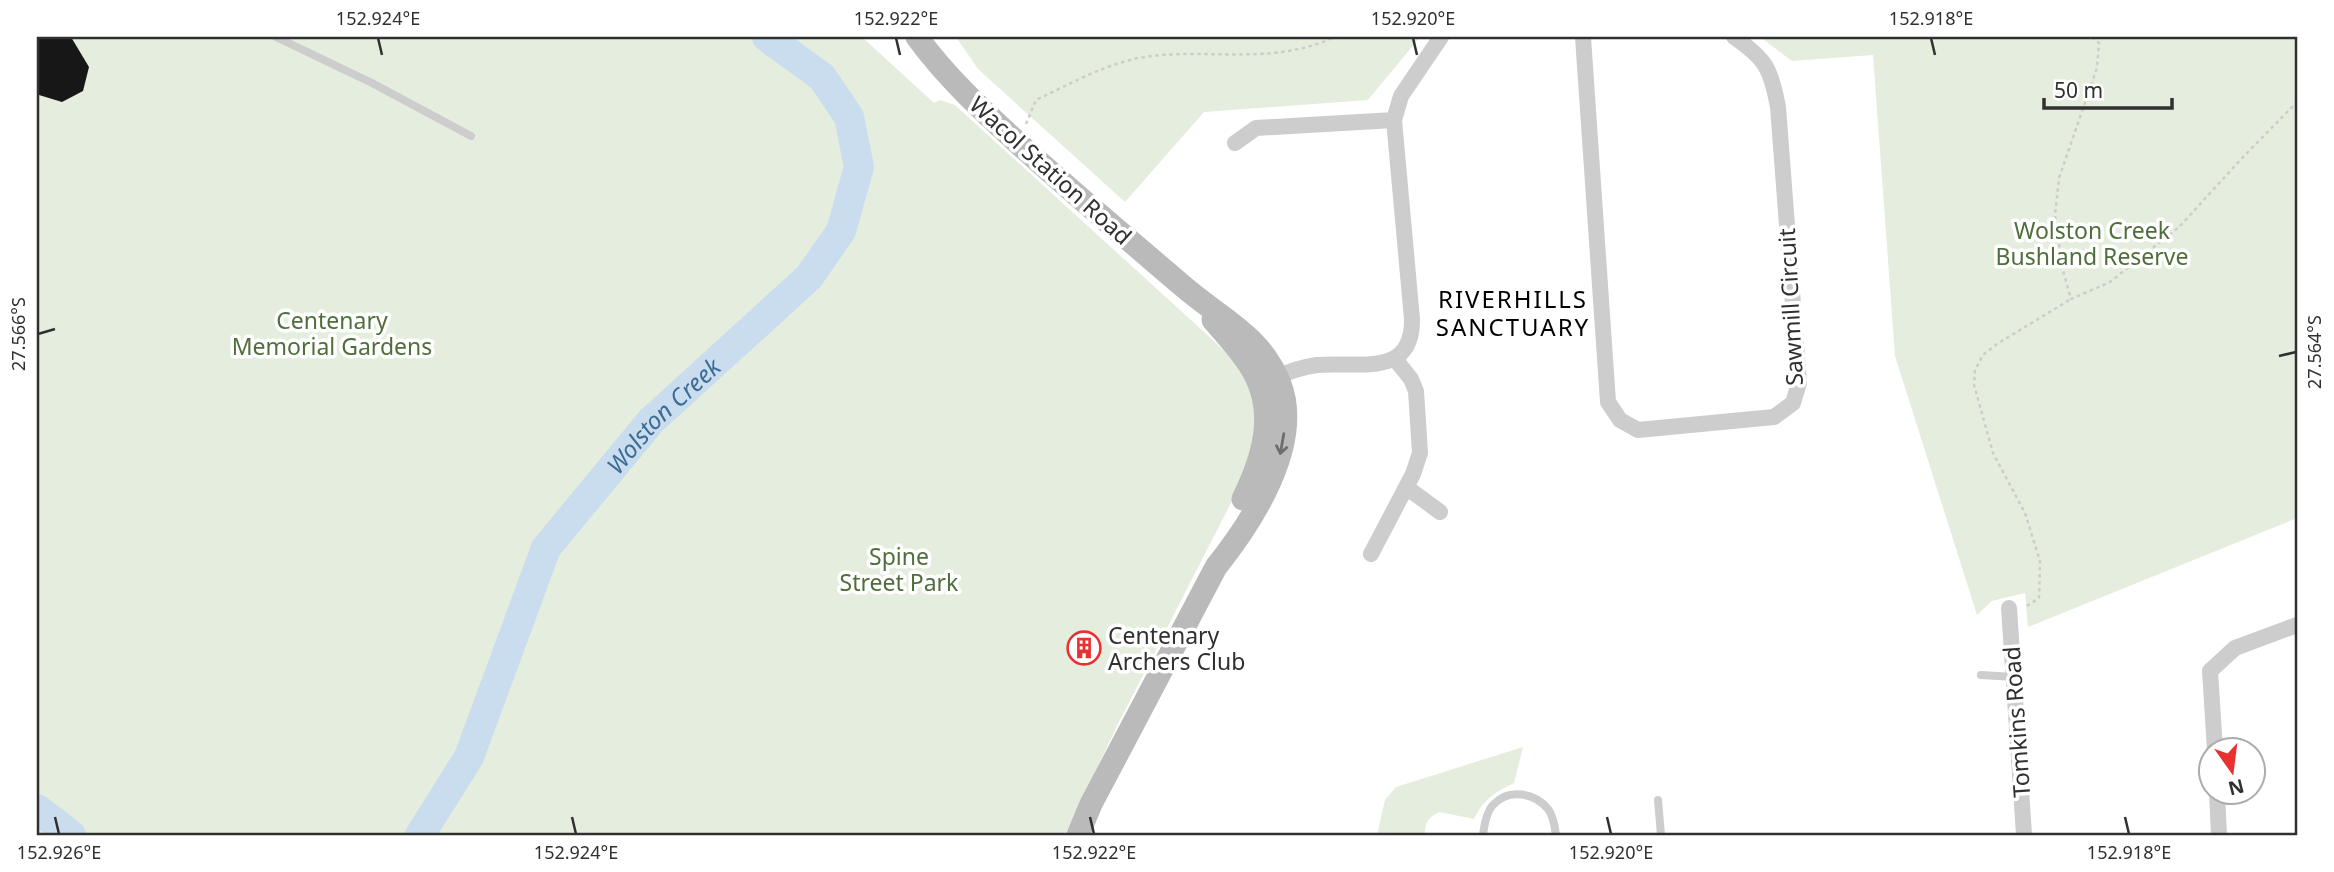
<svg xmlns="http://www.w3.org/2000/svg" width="2334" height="872" font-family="'Noto Sans',sans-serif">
<rect width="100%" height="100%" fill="#fff"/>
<path fill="#e5eede" d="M37,37H862L934,103L940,100L955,105L1214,341L1244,371L1251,384L1257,435L1233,499L1118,724L1065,835H37Z
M956,37H1420L1368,100L1204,112L1125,202L978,69Z
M1760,37H2297V518L2028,627L2025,593L1992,601L1977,615L1895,356L1873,55L1792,61Z
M1523,747L1514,783C1495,792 1483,800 1474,819L1439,812C1428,818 1425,822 1425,835H1377L1385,800L1396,787Z"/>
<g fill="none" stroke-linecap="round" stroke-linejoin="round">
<g stroke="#caddee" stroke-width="30">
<path d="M37,809L71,835"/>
<path id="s1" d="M420,835L469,757L546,548L651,421L809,277L841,231L859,167L849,117L822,77L767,37"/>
</g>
</g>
<path fill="#171717" d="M37,37H71L89,67L83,91L62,102L39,95L37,90Z
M1089,637L1096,651L1078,660L1071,646Z"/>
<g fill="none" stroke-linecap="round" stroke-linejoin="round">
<path stroke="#cdcdcd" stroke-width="2.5" stroke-dasharray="3.5 3.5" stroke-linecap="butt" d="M2092,37L2099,43L2097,68L2059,178L2055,215L2062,267L2071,299L2110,282L2179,227L2244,156L2297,102
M1026,124L1036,100C1072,83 1112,60 1152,56C1213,49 1276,65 1334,37
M2027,606L2039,598L2040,561L2025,513L1993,453L1974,385L1975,370L1983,355L1997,344L2071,299"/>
<path stroke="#cdcdcd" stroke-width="8" d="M276,37L372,83L471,136
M1981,675L2014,677
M1658,800L1661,835
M1483,835C1484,827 1487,810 1494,804C1509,788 1535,793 1548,809C1553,815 1555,827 1556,835"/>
<path stroke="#cdcdcd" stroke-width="16" d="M1583,37L1608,402L1620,420L1638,430L1774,417L1793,403L1799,383L1778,107C1771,69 1766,59 1734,37
M1235,143L1256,128L1394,120
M1270,380C1285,373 1300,367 1317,365C1357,361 1413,379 1412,319L1394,120L1401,96L1441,37
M1406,487L1440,512
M1371,554L1413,474L1420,453L1416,391L1411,379L1395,359
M2009,608L2024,835
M2215,750L2210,671L2235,648L2297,625
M2217,792L2219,835"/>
<path stroke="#bababa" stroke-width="23" d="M917,37C946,77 983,111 1019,144C1073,193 1129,240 1184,287C1221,319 1261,335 1280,384C1303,444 1252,522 1216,567L1091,804L1078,835
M1213,320C1226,335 1240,350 1250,366C1278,410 1264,456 1243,499"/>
</g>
<defs><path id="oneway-shaft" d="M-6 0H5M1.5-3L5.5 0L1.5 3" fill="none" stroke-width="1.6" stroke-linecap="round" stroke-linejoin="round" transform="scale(1.75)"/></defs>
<use stroke="#6e6e6e" href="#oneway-shaft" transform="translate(1282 444) rotate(100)"/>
<path fill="none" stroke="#303030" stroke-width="2.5" d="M378,38L382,55M896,38L900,55M1413,38L1417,55M1931,38L1935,55M38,334L55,329M2279,356L2296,352M55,817L59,834M572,817L576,834M1090,817L1094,834M1607,817L1611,834M2125,817L2129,834"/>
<defs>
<symbol id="building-ring" viewBox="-11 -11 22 22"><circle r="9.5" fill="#fff" stroke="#ea3031" stroke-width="1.5"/><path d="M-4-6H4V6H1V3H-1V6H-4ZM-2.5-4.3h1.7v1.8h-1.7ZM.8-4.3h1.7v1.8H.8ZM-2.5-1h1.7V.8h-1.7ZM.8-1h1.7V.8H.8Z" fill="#ea3031"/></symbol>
</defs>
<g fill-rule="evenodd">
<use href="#building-ring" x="1065" y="629" width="38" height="38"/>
</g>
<g text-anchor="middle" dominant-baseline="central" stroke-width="7" stroke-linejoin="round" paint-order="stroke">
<g font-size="23" fill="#303030" stroke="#fff">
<text transform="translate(1051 170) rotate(42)">Wacol Station Road</text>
<text transform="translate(1790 307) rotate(-93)">Sawmill Circuit</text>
<text transform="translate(2016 722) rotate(-94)">Tomkins Road</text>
</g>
<g font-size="23" fill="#506e3c" stroke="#fff">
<text x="2092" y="230">Wolston Creek<tspan x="2092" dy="26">Bushland Reserve</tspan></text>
<text x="332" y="320">Centenary<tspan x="332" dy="26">Memorial Gardens</tspan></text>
<text x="899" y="556">Spine<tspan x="899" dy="26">Street Park</tspan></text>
</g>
<g font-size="23" fill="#303030" stroke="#fff" text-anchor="start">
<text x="1108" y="635">Centenary<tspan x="1108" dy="26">Archers Club</tspan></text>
</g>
<g font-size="24" letter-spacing="2" fill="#000" stroke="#fff">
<text x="1513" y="298">RIVERHILLS<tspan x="1513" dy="28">SANCTUARY</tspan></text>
</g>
<g font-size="24" font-style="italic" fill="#3b6c96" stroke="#fff">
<text stroke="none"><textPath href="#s1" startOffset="492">Wolston Creek</textPath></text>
</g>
</g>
<rect width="2334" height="872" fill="none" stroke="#ffffff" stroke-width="77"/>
<g transform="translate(2232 771) rotate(166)"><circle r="33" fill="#ffffff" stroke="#acacac" stroke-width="2"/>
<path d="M0-5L12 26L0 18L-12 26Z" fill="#ea3031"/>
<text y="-10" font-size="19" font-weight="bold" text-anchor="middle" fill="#303030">N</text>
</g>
<path d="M2044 98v10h128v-10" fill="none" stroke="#303030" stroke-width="3.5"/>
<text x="2054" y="98" font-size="21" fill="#303030" stroke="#ffffff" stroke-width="5" paint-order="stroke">50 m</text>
<rect x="38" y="38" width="2258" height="796" fill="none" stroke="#303030" stroke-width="2.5"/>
<g font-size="18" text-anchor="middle" fill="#303030">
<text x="378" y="25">152.924°E</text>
<text x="896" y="25">152.922°E</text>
<text x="1413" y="25">152.920°E</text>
<text x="1931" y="25">152.918°E</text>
<text transform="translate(19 334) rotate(-90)" y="6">27.566°S</text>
<text transform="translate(2315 352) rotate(-90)" y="6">27.564°S</text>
<text x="59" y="859">152.926°E</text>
<text x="576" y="859">152.924°E</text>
<text x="1094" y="859">152.922°E</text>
<text x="1611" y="859">152.920°E</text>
<text x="2129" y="859">152.918°E</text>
</g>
</svg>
